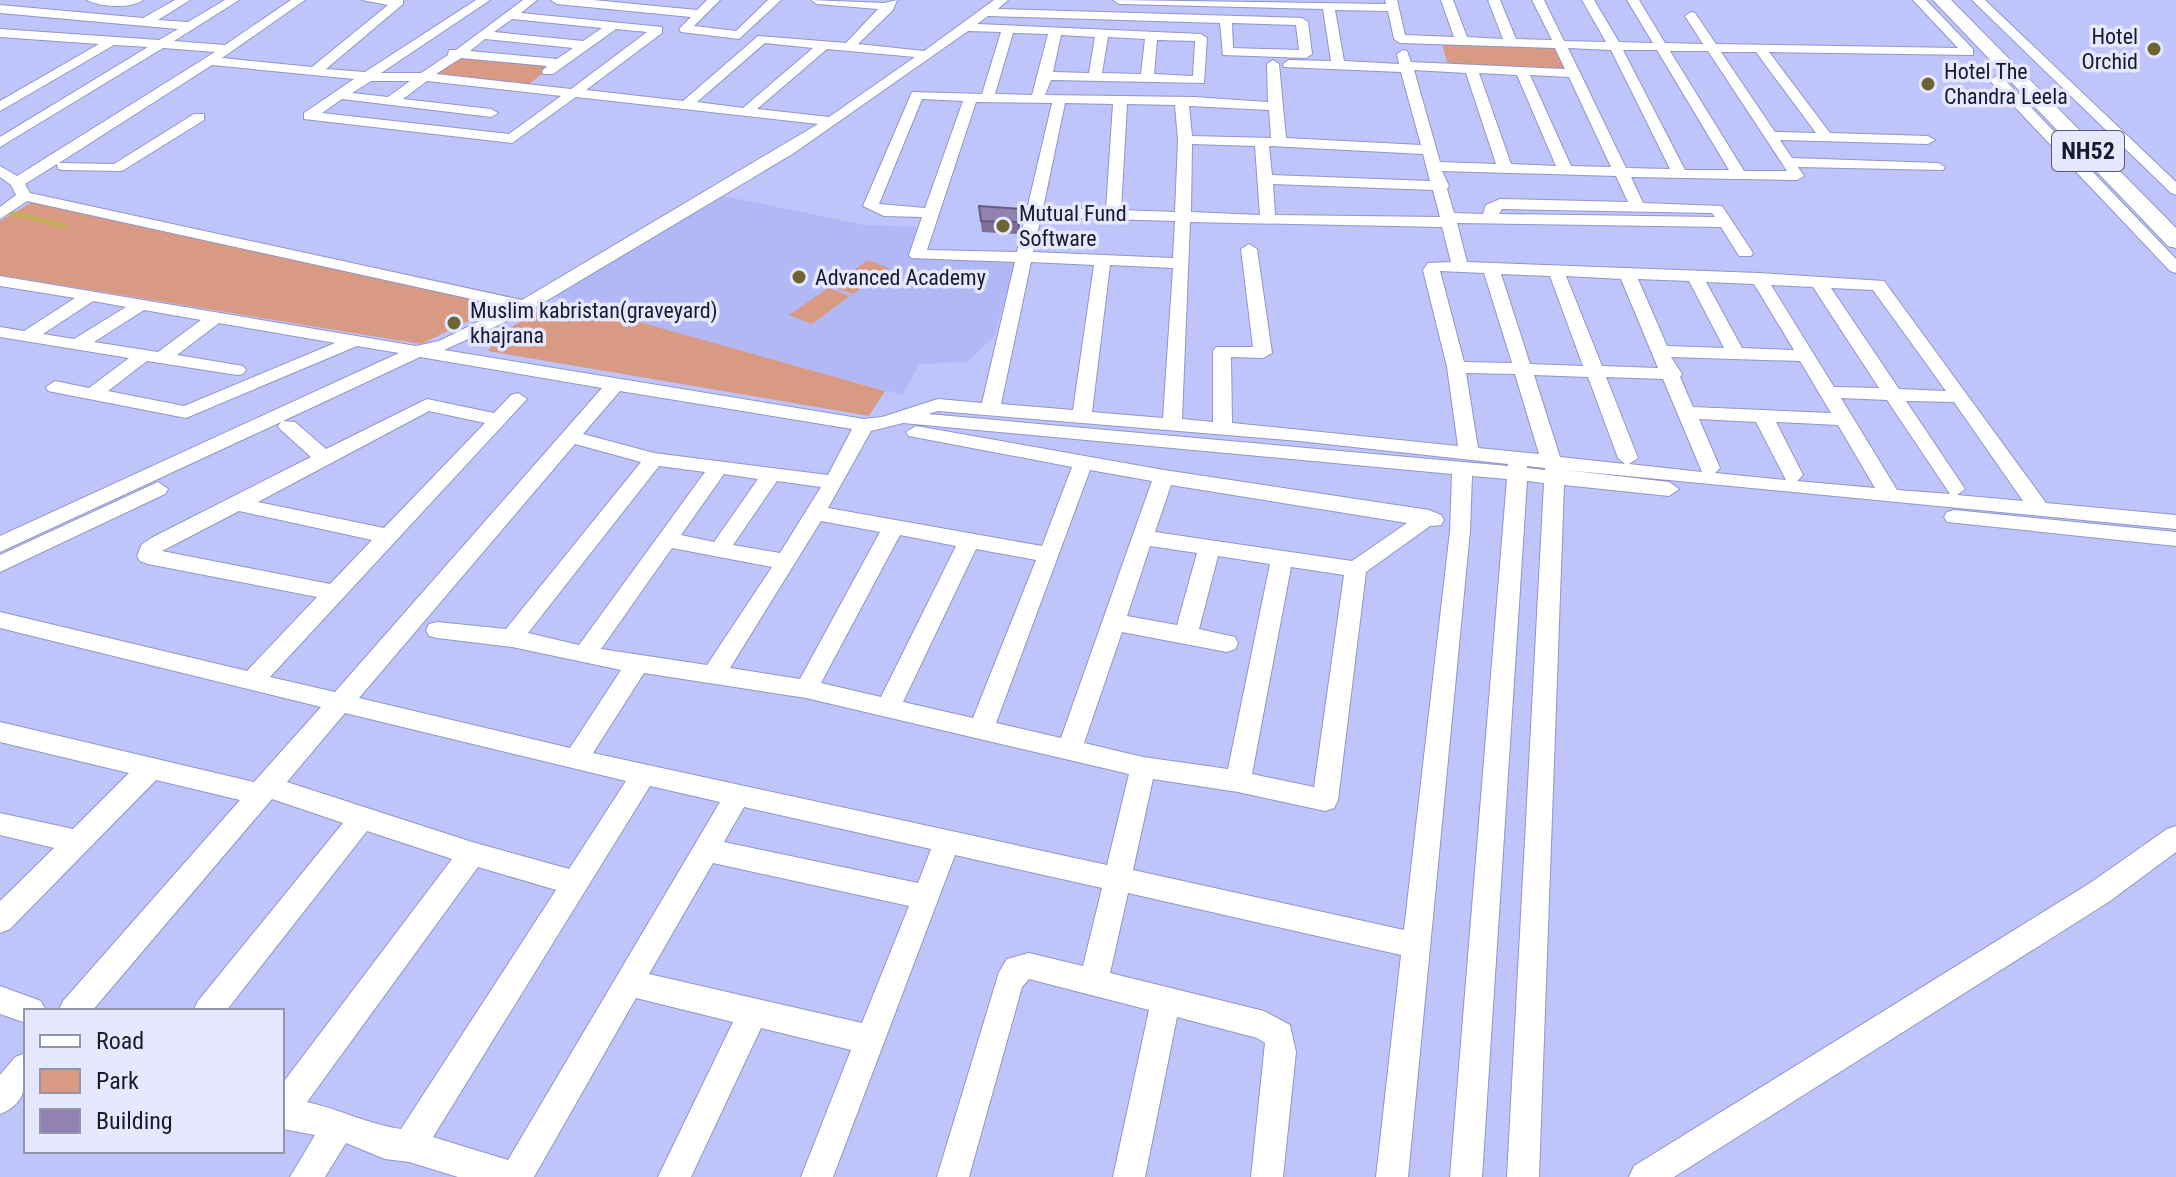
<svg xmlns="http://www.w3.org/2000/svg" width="2176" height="1177" font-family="'Roboto Condensed',sans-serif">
<rect width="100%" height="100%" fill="#bfc5fb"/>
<path fill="#b2b8f5" d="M723,196L865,225L920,227L913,254L1017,258L994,337L967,362L919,364L903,395L769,360L553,296Z"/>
<path fill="#d99a84" d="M1442,44L1561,47L1575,74L1449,69Z
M459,56L554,65L521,90L427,79Z
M32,202L61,207L502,305L421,344L0,275V221Z
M868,260L889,268L853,294L831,286Z
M828,288L850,296L812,324L789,315Z
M568,302L885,391L869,416L488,351L491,346L482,344L544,308Z"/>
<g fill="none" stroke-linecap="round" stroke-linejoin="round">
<path stroke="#c3b251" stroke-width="4" d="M0,210L65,226"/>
<defs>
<path id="minor" d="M87,0H143C131,9 99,7 87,0Z
M175,0H190L158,20L188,22L225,0H239L174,41L225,45L291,0H305L222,58L312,67L388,5L362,0H403V4L326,69L365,72L476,0H490L381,73H421L448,55L449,50H456L523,0H537L521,13L662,27V33L586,90L683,101L758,36L846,43L878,9L817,4L811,0L884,3L897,0L893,10L858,44L924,51L994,0H1008L998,9L1302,18L1308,22L1312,54L1306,58L1223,55L1220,23L988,16L977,24L1201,34L1207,38L1204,83L1051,80L1045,95L1194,97L1268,102L1267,64L1273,60L1279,64L1286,138L1421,145L1401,72L1284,67L1283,64L1289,60L1331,61L1323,9L1119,4L1113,0L1386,4L1385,0H1397L1405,35L1454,37L1441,0H1453L1467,37L1503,39L1488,0H1500L1516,39L1552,40L1532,0H1544L1564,41L1606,42L1582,0H1594L1619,42L1653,43L1627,0H1639L1665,43L1703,44L1685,16L1691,12L1695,13L1716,44L1958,48L1913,0H1926L1973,49V55L1769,52L1830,133L1928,136L1935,140L1928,144L1780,140L1792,158L1938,163L1945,167L1943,170L1798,167L1804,176L1797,180L1631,177L1643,203L1722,206L1753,253L1751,256H1739L1721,227L1457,223L1467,262L1759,273L1884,281L2046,503L2176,515V529L1565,470L1669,482L1679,489L1669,496L1564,485L1539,1177H1507L1544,483L1527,481L1482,1177H1450L1507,479L1472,476L1470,531L1408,1177H1376L1401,955L1128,893L1110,973L1264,1011L1290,1025L1296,1052L1283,1177H1251L1265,1043L1257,1038L1177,1017L1145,1177H1113L1149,1010L1029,979L1022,987L969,1177H937L999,972L1007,959L1029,953L1083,966L1102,888L955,855L833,1177H801L851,1050L761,1028L691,1177H658L733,1022L636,998L534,1177H458L409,1162L385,1159L346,1143L325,1177H290L315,1135L282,1129V1084L452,859L367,831L226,1011H193L198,1001L343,823L272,799L92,1011H58L63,1001L240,800L156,780L10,929L0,933V901L54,848L0,835V813L73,829L129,773L0,742V722L254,782L321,707L0,628V612L247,671L317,597L148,564L140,561L137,556L142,544L153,537L311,457L281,430L278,426L281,422L0,552V536L399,353L357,346L186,418L48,391L46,387L55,381L89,388L129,358L0,337V327L24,331L75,298L0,286V276L416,346L439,341L508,307L27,201L0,219V207L16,195L11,185L0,177V166L17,176L215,52L163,48L0,147V137L148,47L114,45L0,111V101L99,44L0,37V29L159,40L178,29L0,13V5L143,18ZM1335,10L1388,11L1394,39L1400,43L1555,48L1565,69L1411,62L1407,51L1403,50L1397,54L1399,64L1344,61ZM512,19L602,28L583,41L494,32ZM1232,23L1296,25L1299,50L1233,48ZM616,29L647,32L571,89L436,74L461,58L547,66L542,71L543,74H553ZM968,31L1001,32L982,94L912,92L863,206L884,216L922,217L909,255L911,258L1015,262L982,403L938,399L882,417L864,419L444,350L531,310L794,153ZM1013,33L1048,34L1032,95L995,94ZM1061,35L1095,37L1089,73L1053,72ZM1108,37L1145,39L1141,74L1102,73ZM485,39L573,48L557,59L470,51ZM1157,40L1195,41L1193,76L1154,74ZM765,43L813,48L743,108L697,102ZM1568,48L1611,50L1670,169L1626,168ZM827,49L915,57L829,117L757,109ZM1623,50H1657L1729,170H1685ZM1670,51H1708L1787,171H1744ZM1721,52H1756L1816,133L1775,132ZM212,65L354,79L304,113V119L512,143L576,97L818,124L522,300L30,193L25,184L57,164L58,169L63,170L122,171L204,120V114H194L114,164L59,163ZM1414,70L1466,73L1496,164L1440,162ZM1479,73L1517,75L1556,166L1511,164ZM1530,75L1569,77L1611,167L1571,166ZM371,81H410L388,97L352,93ZM427,81L561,96L509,134L322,113L342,99L491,117L498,113L491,109L403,99ZM922,99L963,101L925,208L879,204ZM976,102L1052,103L1017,252L927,250ZM1065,103L1113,104L1106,209L1043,208ZM1127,104L1175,105L1178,140L1175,212L1121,210ZM1189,106L1269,110L1271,138L1192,136ZM1192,144L1255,146L1260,215L1191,212ZM1269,146L1423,154L1430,181L1272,175ZM1442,171L1616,176L1628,202L1500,199L1486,205L1483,214L1454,213L1447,189L1449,186ZM1273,184L1433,190L1440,217L1275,215ZM1502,209L1712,213L1715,217L1499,214ZM1041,217L1175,221L1173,258L1033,252ZM1190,222L1442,227L1451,262L1428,263L1423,270L1447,367L1458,446L1232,423L1231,357L1263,358L1272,353L1257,249L1249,244L1241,249L1253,347H1216L1213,351V422L1182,419ZM1031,262L1094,265L1073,410L1001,404ZM1110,265L1173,268L1163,418L1092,412ZM1440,271L1484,273L1512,363L1464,362ZM1501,274L1550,276L1583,366L1530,364ZM1566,276L1621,279L1658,368L1602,366ZM1638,279L1689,281L1724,348L1667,346ZM1706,282L1754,284L1794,350L1742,348ZM1771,285L1813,287L1879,388L1834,387ZM1831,288L1873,290L1946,391L1899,389ZM93,301L126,307L74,339L43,334ZM144,310L201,320L158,352L94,342ZM219,323L335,343L184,406L108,391L147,361L237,375L243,374L246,370L243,366L177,355ZM420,357L602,388L335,692L270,677L527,399L518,393L511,395L494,413L427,399L326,449L295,422L283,421ZM1671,357L1800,361L1831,413L1693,407L1680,377L1682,374ZM1466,373L1515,374L1539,454L1478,448ZM1534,375L1588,377L1618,458L1625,464L1560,457ZM1606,377L1663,379L1702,472L1629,464L1638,458ZM620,391L852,429L828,475L654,453L583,434ZM1841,398L1887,400L1950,494L1897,490ZM1906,401L1954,402L2023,501L1957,495L1965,489ZM429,411L485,423L384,528L258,502ZM938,411L1299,441L1508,464V466L928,414ZM1699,419L1756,422L1786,480L1715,473L1720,468ZM1776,422L1838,425L1875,488L1797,481L1803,475ZM903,423L1452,474L1450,531L1404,930L1133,870L1153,779L1238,792L1325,811L1334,808L1338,800L1366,572L1430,526L1441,525L1444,520L1441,515L1429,510L1164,470L916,426L906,432L909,436L1072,467L1042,546L828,508L871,431ZM575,444L641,462L506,629L437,622L429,624L426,630L429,636L437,638L512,647L621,670L570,748L359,698ZM659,466L705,472L579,645L528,633ZM1527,466L1545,468V470L1527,468ZM1090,470L1152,481L1061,738L996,723ZM724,474L758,479L714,542L681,535ZM777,481L821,487L780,553L733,545ZM1171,485L1407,523L1352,561L1155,532ZM239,511L372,540L330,584L162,551ZM821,521L880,532L800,679L730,668ZM900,535L956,546L881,697L821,683ZM1150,546L1197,553L1177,625L1127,616ZM672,548L772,567L707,665L601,649ZM976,549L1036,560L973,718L903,702ZM1218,556L1270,564L1228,769L1143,757L1084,743L1122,632L1227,652L1235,649L1238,643L1235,637L1199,629ZM1291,567L1344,575L1314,787L1252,774ZM644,673L806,698L1129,774L1107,865L593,753ZM345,713L626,781L569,869L472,842L287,782ZM650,786L720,802L508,1160L433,1137ZM744,807L931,849L918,883L724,842ZM713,863L909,906L862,1023L649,974ZM478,867L556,890L401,1129C370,1125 339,1109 307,1102Z
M551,0H593L697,10L707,0H720L694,26L736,31L768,0H781L739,39L681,32L679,29L691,17L557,4Z
M1972,0H1985L2176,182V195L2171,193Z
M1997,76L2002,77L2176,259V273L2170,271L1992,83L1990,80Z
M158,482L168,489L165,494L0,572V555Z
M1954,510L2176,532V546L1947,522L1944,517L1947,512Z
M2176,826V852L2110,901L1674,1177H1629L1634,1166L2090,883L2167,829Z
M0,986L41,1001L46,1011H26V1023L0,1014Z
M26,1053C26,1080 29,1103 0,1114V1075L15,1057Z"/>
<path id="highway" d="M1933,0H1951L2176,228V248L2168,246Z"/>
</defs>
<use href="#minor" stroke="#9095c9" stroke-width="2"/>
<use href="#highway" stroke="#9095c9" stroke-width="2"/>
<use href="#minor" fill="#fff" fill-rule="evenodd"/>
<use href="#highway" fill="#fff" fill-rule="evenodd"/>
</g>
<path fill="#7e6f9a" d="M979,206L1021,220L1018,234L982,232Z"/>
<path fill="#665a7d" d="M1021,209V220L1018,234V222Z"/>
<path fill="#9281b3" stroke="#665a7d" stroke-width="2" d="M979,206L1021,209L1018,222L981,221Z"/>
<g fill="#6d6431" stroke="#e5e8ff" stroke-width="3">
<circle cx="2154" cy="49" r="8"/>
<circle cx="1928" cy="84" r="8"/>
<circle cx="1003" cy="226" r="8"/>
<circle cx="799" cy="277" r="8"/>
<circle cx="454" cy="323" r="8"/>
</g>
<g text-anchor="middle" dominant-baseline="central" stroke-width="7" stroke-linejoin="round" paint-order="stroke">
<g font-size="22" fill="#181a2d" stroke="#e5e8ff" text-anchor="start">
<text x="2138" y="36" text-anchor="end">Hotel<tspan x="2138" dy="25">Orchid</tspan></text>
<text x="1944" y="71">Hotel The<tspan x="1944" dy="25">Chandra Leela</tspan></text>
<text x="1019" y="213">Mutual Fund<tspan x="1019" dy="25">Software</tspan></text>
<text x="815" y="277">Advanced Academy</text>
<text x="470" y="310">Muslim kabristan(graveyard)<tspan x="470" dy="25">khajrana</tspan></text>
</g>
<rect fill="#e5e8ff" stroke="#56586c" stroke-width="2" x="2052" y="131" width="72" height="40" rx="6"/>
<g font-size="24" font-weight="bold" fill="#181a2d">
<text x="2088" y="151">NH52</text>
</g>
</g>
<rect x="24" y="1009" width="260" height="144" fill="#e5e8ff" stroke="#9396ab" stroke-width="2"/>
<rect x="40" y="1035" width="40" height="12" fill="#ffffff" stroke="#9396ab" stroke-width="2"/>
<text x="96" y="1049" font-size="24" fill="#181a2d">Road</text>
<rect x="40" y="1069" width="40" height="24" fill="#d99a84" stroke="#9396ab" stroke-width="2"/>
<text x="96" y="1089" font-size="24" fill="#181a2d">Park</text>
<rect x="40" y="1109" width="40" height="24" fill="#9281b3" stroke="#9396ab" stroke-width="2"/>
<text x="96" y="1129" font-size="24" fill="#181a2d">Building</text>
</svg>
